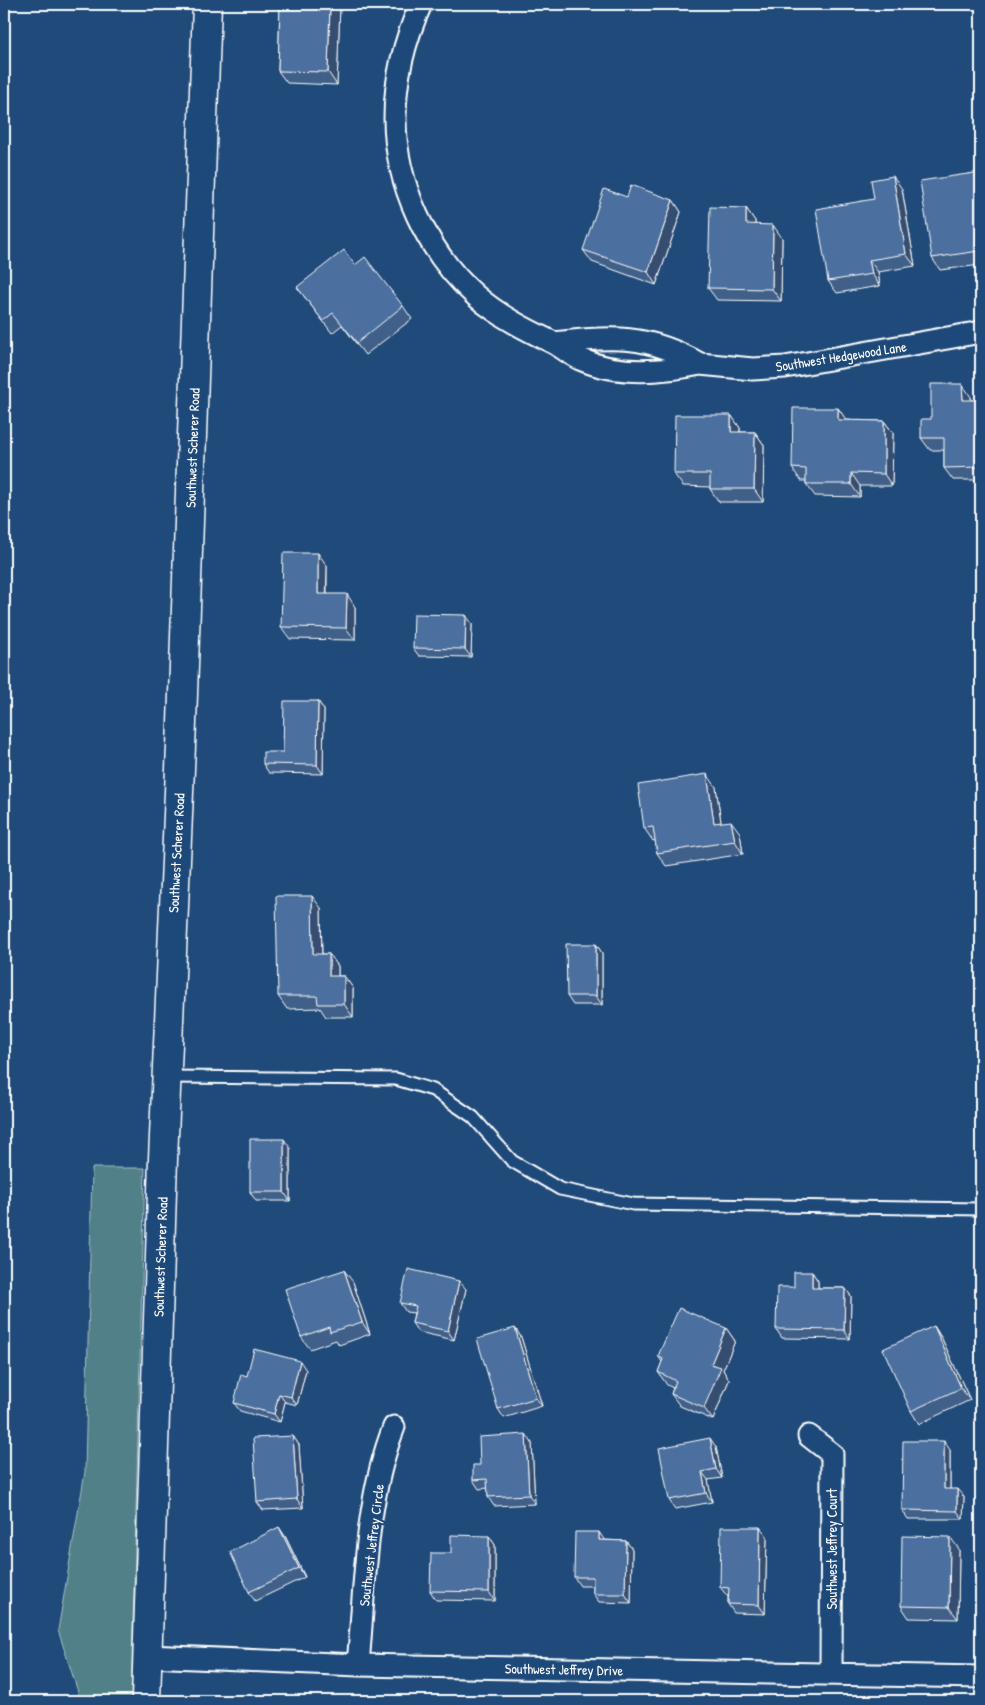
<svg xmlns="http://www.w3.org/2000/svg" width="985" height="1705" font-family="'Patrick Hand',sans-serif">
<rect width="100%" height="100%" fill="#1f4a7a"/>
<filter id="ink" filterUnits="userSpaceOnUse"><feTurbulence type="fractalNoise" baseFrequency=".02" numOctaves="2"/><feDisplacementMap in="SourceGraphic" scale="10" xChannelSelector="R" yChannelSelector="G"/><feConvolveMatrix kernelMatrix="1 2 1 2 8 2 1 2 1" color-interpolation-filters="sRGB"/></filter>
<g filter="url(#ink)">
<path fill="#518089" stroke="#a8c0c4" d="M92,1168H145L131,1701H81L58,1630L85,1472Z"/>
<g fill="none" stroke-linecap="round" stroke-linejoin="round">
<defs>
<path id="lane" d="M166,1077L396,1079L433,1090L473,1117L512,1161L560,1189L633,1204L981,1209"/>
<path id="street" d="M421,4C405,39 395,79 395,118C395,183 427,253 476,296C499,316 527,330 554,343C563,348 571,355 580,359C616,375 662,372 700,364C648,334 611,336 554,343
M700,364L753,369L785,367L981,332
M809,1436L832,1454L831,1674
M148,1656L358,1665L981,1677
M358,1665C365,1586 365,1501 394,1427"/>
<path id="secondary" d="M146,1701L163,1159L182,723L207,4"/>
</defs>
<use href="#lane" stroke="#fff" stroke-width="15"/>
<use href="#street" stroke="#fff" stroke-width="25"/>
<use href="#secondary" stroke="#fff" stroke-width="31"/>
<use href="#lane" stroke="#1f4a7a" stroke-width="11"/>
<use href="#street" stroke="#1f4a7a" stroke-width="21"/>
<use href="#secondary" stroke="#1f4a7a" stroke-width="28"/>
</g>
<path fill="#416089" stroke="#fff" d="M280,4H338L340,5L337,85L287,83L278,71Z
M981,172V265L940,270L932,258Z
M902,189L915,266L878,272L880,286L837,293L828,281L874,199Z
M627,197L673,200L681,212L656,285L592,262L583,250Z
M746,208L755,221V225L782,238L781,301L717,300L708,288Z
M355,265L403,306L412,319L365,355L342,325L332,333L297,287Z
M971,397V400H981V480H953L944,468V450H930L921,438L931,419Z
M838,408L846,420L884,421L893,433L892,486H860V497L815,496L806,484V481H801L792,468Z
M731,415L740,428V432H755L764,445L763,502H719L710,489V487L683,486L674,474Z
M327,566V594L355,607V640L290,639L281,627Z
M472,624L471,657L419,656L413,648Z
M318,701L324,710L323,774L269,773L263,764L283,752Z
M716,787L721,822L740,833L743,854L666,866L657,853L655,840L653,841L644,828Z
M321,908L322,954H329L338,966V976H344L353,988V1017H326L320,1008L287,1009L278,996Z
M596,944L602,953V1005H573L567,996Z
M290,1148V1201H256L250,1192Z
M812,1272L818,1281V1288H845L851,1296L850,1339L782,1338L776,1329L794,1287Z
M353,1282L370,1334L339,1345L336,1340L310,1349L301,1337Z
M466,1289L454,1340L418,1332L412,1323L414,1313L406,1312L400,1303Z
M934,1326L942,1339L970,1400L919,1424L911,1411Z
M515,1328L521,1337L542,1406L504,1418L498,1409Z
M726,1328L735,1341L723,1370L729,1380L713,1420L680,1406L671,1394L673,1388L667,1385L658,1372L662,1362L658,1356Z
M306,1370L297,1405L285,1402L280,1422L240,1411L234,1403L247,1376Z
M293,1436L299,1445L303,1508L263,1510L257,1502Z
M532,1443L535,1504L494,1506L488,1497V1488L479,1489L473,1480L480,1465Z
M716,1447L722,1478L708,1480L712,1502L675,1509L669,1500Z
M950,1450V1489L964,1497L963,1519H908L902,1510Z
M285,1536L305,1577L255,1601L249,1592Z
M489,1536L495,1545V1601L436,1600L430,1591L451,1553Z
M767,1536L765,1614L734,1613L728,1604V1596H727L720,1587Z
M604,1540L626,1541L632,1549L631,1603L599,1602L593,1594V1586H580L574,1577Z
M959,1549L958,1619L909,1618L901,1606Z"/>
<path fill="#354e6f" stroke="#fff" d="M330,4H338L340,5L337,85L328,72Z
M893,176L902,189L915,266L906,254Z
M673,200L681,212L656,285L648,272Z
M746,208L755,221V237L746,224Z
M773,225L782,238L781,301L772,289Z
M976,232L981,240V255L979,251Z
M869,260L878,272L880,286L872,274Z
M962,384L971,397V412L963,400Z
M838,408L847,421L838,420Z
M731,415L740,428L739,445L731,432Z
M884,421L893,433L892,486L884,474Z
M755,432L764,445L763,502L754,489Z
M851,473L860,486V497L851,484Z
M318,553L327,566L326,606L318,594Z
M347,594L355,607V640L346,628Z
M466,615L472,624L471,657L465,649Z
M318,701L324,710L323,774L317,765Z
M707,774L716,787L723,836L714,823Z
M731,821L740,833L743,854L735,841Z
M312,896L321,908L322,966L313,954Z
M596,944L602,953V1005L596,996Z
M329,954L338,966V988L329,976Z
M344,976L353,988V1017L344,1004Z
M284,1139L290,1148V1201L284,1192Z
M344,1270L353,1282L370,1334L362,1322Z
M812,1272L818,1281V1296L812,1288Z
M459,1281L466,1289L454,1340L448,1331Z
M845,1288L851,1296L850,1339L844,1330Z
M934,1326L942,1339L970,1400L961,1388Z
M515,1328L521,1337L542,1406L536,1398Z
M726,1328L735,1341L723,1370L729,1380L713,1420L704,1408L711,1364Z
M300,1361L306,1370L297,1405L291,1397Z
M279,1394L285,1402L280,1422L274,1414Z
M526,1434L532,1443L535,1504L529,1495Z
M293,1436L299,1445L303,1508L297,1499Z
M710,1438L716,1447L722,1478L716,1469Z
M944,1441L950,1450V1497L944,1489Z
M702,1472L708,1480L712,1502L706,1493Z
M957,1489L964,1497L963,1519L957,1511Z
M279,1527L285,1536L305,1577L299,1568Z
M760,1527L767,1536L765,1614L759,1605Z
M599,1532L605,1541L599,1540Z
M489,1536L495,1545V1601L489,1592Z
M950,1537L959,1549L958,1619L949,1607Z
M626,1541L632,1549L631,1603L625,1594Z"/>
<path fill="#4c709f" stroke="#fff" d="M280,4H330L328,72L278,71Z
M981,172V231L976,232L979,251L932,258L920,181Z
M893,176L906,254L869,260L872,274L828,281L816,209L874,199L871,180Z
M631,185L673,200L648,272L583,250L604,189L627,197Z
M710,207L746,208V224L773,225L772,289L708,288Z
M344,250L355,265L365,257L403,306L357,343L333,313L323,321L297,287Z
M931,384H962L963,400H981V467L944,468V438H921V419H931Z
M793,408H838V420L884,421V474L851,473V484H806V469L792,468Z
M675,415H731V432H755L754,489H710V474H674Z
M283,553H318V594H347L346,628L281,627Z
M414,614L466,615L465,649L413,648Z
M284,701H318L317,765L263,764V752H283Z
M707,774L714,823L731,821L735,841L657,853L653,827L644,828L638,785Z
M276,896H312L313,954H329V976H344V1004H318L317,996H278Z
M566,944H596V996H567Z
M250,1139H284V1192H250Z
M408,1269L459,1281L448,1331L412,1323L416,1306L400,1303Z
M344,1270L362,1322L330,1332L329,1327L301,1337L285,1289Z
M794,1272H812V1288H845L844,1330L776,1329L777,1287H794Z
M679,1308L726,1328L711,1364L721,1367L704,1408L671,1394L676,1381L658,1372L663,1359L658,1356Z
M934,1326L961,1388L911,1411L883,1349Z
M515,1328L536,1398L498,1409L477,1339Z
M254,1349L300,1361L291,1397L279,1394L274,1414L234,1403L241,1374L247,1376Z
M526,1434L529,1495L488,1497L487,1479L473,1480V1465H480L479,1437Z
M293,1436L297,1499L257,1502L253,1438Z
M710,1438L716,1469L702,1472L706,1493L669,1500L659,1448Z
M903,1441H944V1489H957V1511L902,1510Z
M279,1527L299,1568L249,1592L230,1552Z
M721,1527H760L759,1605L728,1604L729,1588L720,1587Z
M575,1532H599V1540L626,1541L625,1594H593V1577H574Z
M451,1535L489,1536V1592L430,1591L431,1553H451Z
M902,1536L950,1537L949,1607L901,1606Z"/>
</g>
<g text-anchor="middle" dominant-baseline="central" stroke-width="4" stroke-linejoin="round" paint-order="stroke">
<g font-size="14" fill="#fff" stroke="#1f4a7a">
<text transform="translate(841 356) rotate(-9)">Southwest Hedgewood Lane</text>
<text transform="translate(192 448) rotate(-88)">Southwest Scherer Road</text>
<text transform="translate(176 853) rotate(-87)">Southwest Scherer Road</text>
<text transform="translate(160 1257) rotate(-88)">Southwest Scherer Road</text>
<text transform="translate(371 1545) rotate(-83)">Southwest Jeffrey Circle</text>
<text transform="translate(831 1549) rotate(-90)">Southwest Jeffrey Court</text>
<text transform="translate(564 1669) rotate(1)">Southwest Jeffrey Drive</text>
</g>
</g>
<rect width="985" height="1705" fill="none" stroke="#1f4a7a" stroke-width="20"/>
<rect x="10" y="10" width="965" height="1685" fill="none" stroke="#fff" stroke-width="2" filter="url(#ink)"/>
</svg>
